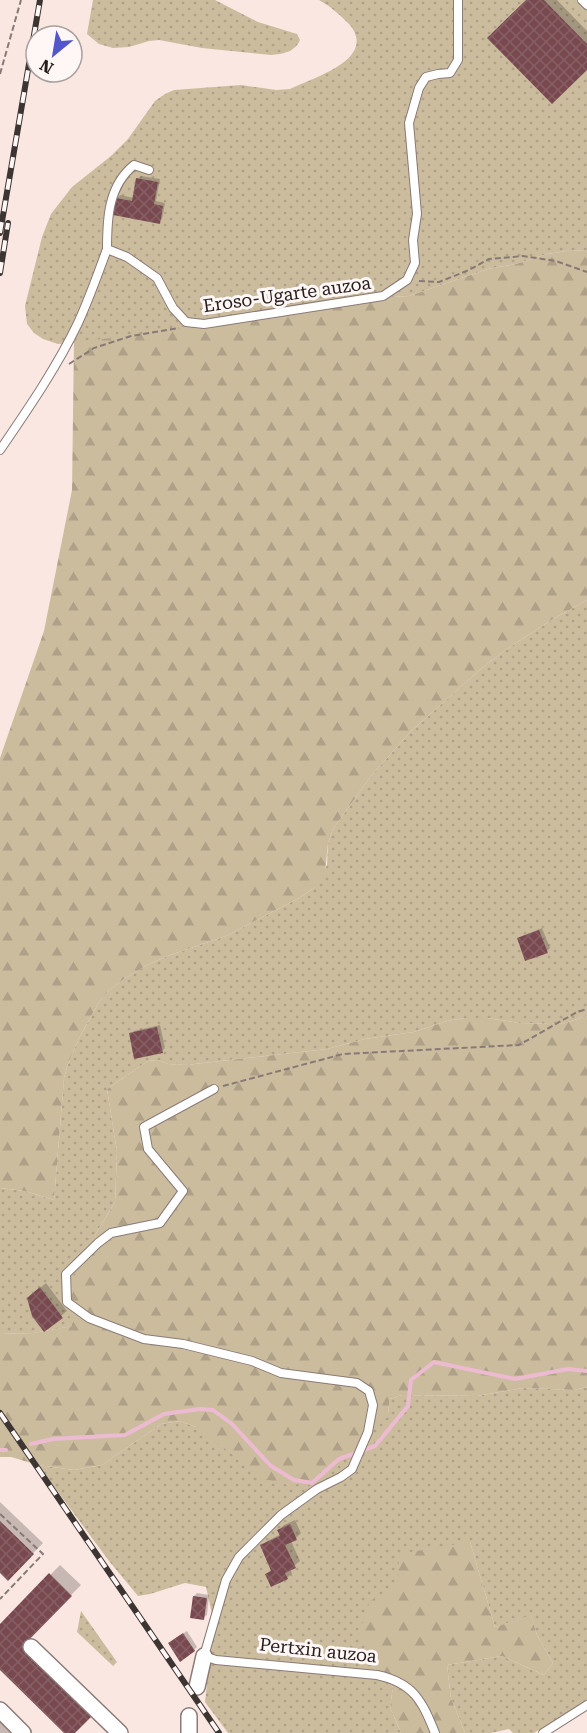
<svg xmlns="http://www.w3.org/2000/svg" width="587" height="1733" font-family="'Roboto Serif',serif">
<defs>
<pattern id="grass-dots" width="8" height="8" patternUnits="userSpaceOnUse" patternTransform="scale(1.5)"><rect width="8" height="8" fill="#ccbc9e"/><path d="M2 2h.1M6 6h.1" fill="none" stroke="#afa188" stroke-width="1.8" stroke-linecap="round"/></pattern>
<pattern id="forest-firs" width="22" height="20" patternUnits="userSpaceOnUse" patternTransform="scale(1.5)"><rect width="22" height="20" fill="#ccbc9e"/><path d="M5 1l3.5 6h-7zM16 11l3.5 6h-7z" fill="#afa188"/></pattern>
<pattern id="building-cross-hatch" width="8" height="8" patternUnits="userSpaceOnUse" patternTransform="scale(1.5)"><rect width="8" height="8" fill="#78494f"/><path d="M0 0l8 8M0 8l8-8" fill="none" stroke="#866065"/></pattern>
</defs>
<rect width="100%" height="100%" fill="#fae7e1"/>
<path fill="url(#grass-dots)" d="M93,0H215L258,22L297,34L300,40C295,52 283,54 271,55L202,48L159,40L149,41L129,47L113,48L99,44L87,34Z
M319,0H587V250L567,251L547,254L516,264L488,269L409,296L355,299L252,314L185,327L108,340L58,344L43,339L34,333L27,324L25,306L42,237L51,214L72,187L111,156L128,139L155,101L165,94L174,90L241,85L276,90L290,89C313,78 379,59 349,24C340,15 330,6 319,0Z
M587,600V1016L565,1023L551,1024L520,1023L487,1018H465L447,1021L414,1032L365,1039L327,1049L186,1065L168,1064L158,1060L148,1061L107,1089L117,1152L115,1202L95,1235L99,1244L73,1326L33,1333L0,1334V1188L25,1191L54,1200L64,1078L68,1064L80,1036L98,1004L108,991L124,979L149,964L170,955L226,936L299,898L314,888L327,865L328,843L333,829L371,776L411,731L482,668L507,649L553,619Z
M587,1387V1700L534,1733H513L509,1729L491,1733H465L451,1698L447,1665L502,1656L544,1675L553,1663L537,1635L531,1616L495,1627L470,1542L398,1585L372,1666L393,1687L390,1707L401,1733H228L205,1702L214,1623L206,1587L185,1583L150,1594L138,1596L109,1561L38,1465L74,1470L102,1465L161,1424L180,1421L196,1427L388,1413L390,1399L402,1395L477,1396L523,1388L575,1390Z
M81,1611L117,1662L113,1666L77,1632Z"/>
<path fill="url(#forest-firs)" d="M587,250V600L553,619L507,649L482,668L411,731L371,776L333,829L328,843L325,873L320,882L314,888L299,898L226,936L170,955L149,964L124,979L108,991L98,1004L80,1036L68,1064L64,1078L54,1200L25,1191L0,1188V758L44,631L72,490L74,342L131,336L252,314L355,299L409,296L488,269L516,264L547,254L567,251Z
M587,1016V1387L575,1390L523,1388L477,1396L402,1395L390,1399L388,1413L381,1423L344,1455L311,1479L292,1486L265,1479L196,1427L180,1421L161,1424L102,1465L74,1470L38,1465L11,1457H0V1334L33,1333L72,1326L64,1289L99,1244L95,1235L115,1202L117,1152L107,1089L148,1061L158,1060L168,1064L186,1065L327,1049L365,1039L414,1032L447,1021L465,1018H487L520,1023L551,1024L565,1023Z
M470,1542L495,1627L531,1615L537,1635L553,1663L544,1675L502,1656L447,1665L451,1698L465,1733H401L390,1707L393,1687L372,1666L360,1630L370,1601L398,1585L399,1554Z"/>
<path fill="#0003" d="M528,0H557L587,31V68Z
M141,176L160,179L156,201L165,203L162,219L159,222L117,199L120,195L134,198L138,179Z
M542,928L550,948L547,951L518,939L522,936Z
M160,1025L165,1048L162,1051L131,1034L134,1031Z
M46,1283L67,1311L44,1330L34,1293Z
M0,1502L43,1543L8,1579L0,1571Z
M295,1520L301,1533L296,1538L291,1541L300,1561L290,1569L292,1573L287,1578L267,1574L272,1569L262,1546L267,1541L281,1534L279,1530L284,1525Z
M60,1565L81,1585L30,1637L101,1705L73,1733H66L0,1668V1626Z
M197,1593L209,1595L207,1615L203,1618L194,1596Z
M187,1631L197,1647L194,1650L173,1640Z
M0,1709L24,1733H0Z"/>
<g fill="none" stroke-linecap="round" stroke-linejoin="round">
<path stroke="#ecbbd2" stroke-width="4" d="M31,1444L53,1439L125,1435L164,1414L200,1409L213,1410L232,1424L271,1466L294,1480L312,1483L339,1459L375,1446L408,1406L411,1380L434,1362L515,1379L568,1369L587,1371
M0,1450H6"/>
</g>
<path fill="url(#building-cross-hatch)" d="M526,0H544L587,44V70L552,104L487,38Z
M136,178L158,182L154,204L163,206L160,224L113,215L116,198L132,201Z
M539,930L548,953L525,961L517,938Z
M157,1027L163,1053L134,1059L129,1033Z
M40,1287L63,1318L44,1332L32,1316L27,1298Z
M0,1521L34,1554L8,1581L0,1573Z
M290,1524L297,1540L285,1545L296,1568L285,1573L288,1579L271,1587L265,1574L271,1571L260,1545L280,1536L277,1530Z
M49,1573L72,1596L22,1647L92,1716L75,1733H64L0,1670V1624Z
M193,1596L207,1598L204,1620L190,1618Z
M183,1633L195,1651L180,1662L168,1643Z"/>
<g fill="none" stroke-linecap="round" stroke-linejoin="round">
<defs>
<path id="service" d="M582,0L587,5
M149,170L134,165C108,186 107,219 107,249L127,257L157,278L173,308L186,322L204,324L383,296L407,280L415,263L413,240L417,214L409,123L419,88L426,77L438,74L450,73L458,60V0
M0,450C28,409 57,367 78,323C89,299 98,274 107,249
M214,1089L144,1127L148,1149L183,1191L160,1223L111,1233L98,1243L66,1274L67,1302L89,1318L144,1339L183,1344L252,1361L281,1373L357,1383L369,1391L373,1405L368,1432L352,1469L341,1477L317,1489L281,1515L239,1557L226,1580L204,1656L216,1660L377,1675C414,1683 422,1701 435,1733
M543,1733L587,1705"/>
<path id="minor" d="M31,1647L120,1733
M197,1687L204,1656
M0,1710L23,1733
M189,1733V1716"/>
</defs>
<use href="#service" stroke="#8b7a76" stroke-width="10"/>
<use href="#minor" stroke="#8b7a76" stroke-width="18"/>
<path stroke="#877a76" stroke-width="2" stroke-dasharray="6 3" stroke-linecap="butt" d="M0,74L21,0
M419,281L439,282L469,270L489,259L523,256L556,261L587,272
M69,364L94,348L131,336L179,328
M223,1086L343,1054L519,1045L577,1012L587,1009
M0,1514L43,1554L0,1599"/>
<use href="#service" stroke="#fff" stroke-width="8"/>
<use href="#minor" stroke="#fff" stroke-width="15"/>
<defs>
<path id="rail" d="M0,233L40,0
M0,273L8,223
M0,1413L219,1733"/>
</defs>
<use href="#rail" stroke="#3d3532" stroke-width="6"/>
<use href="#rail" stroke="#fef7f5" stroke-width="4" stroke-dasharray="11" stroke-linecap="butt"/>
</g>
<g text-anchor="middle" dominant-baseline="central" stroke-width="6" stroke-linejoin="round" paint-order="stroke">
<g font-size="18" fill="#251e1c" stroke="#fef7f5">
<text transform="translate(287 294) rotate(-8)">Eroso-Ugarte auzoa</text>
<text transform="translate(318 1650) rotate(6)">Pertxin auzoa</text>
</g>
</g>
<g transform="translate(54 54) rotate(210)"><circle r="28" fill="#fef7f5" stroke="#a7a09e" stroke-width="1.5"/>
<path d="M0-4.5L10 22L0 15L-10 22Z" fill="#5355cc"/>
<text y="-9" font-size="16" font-weight="bold" text-anchor="middle" fill="#251e1c">N</text>
</g>
</svg>
